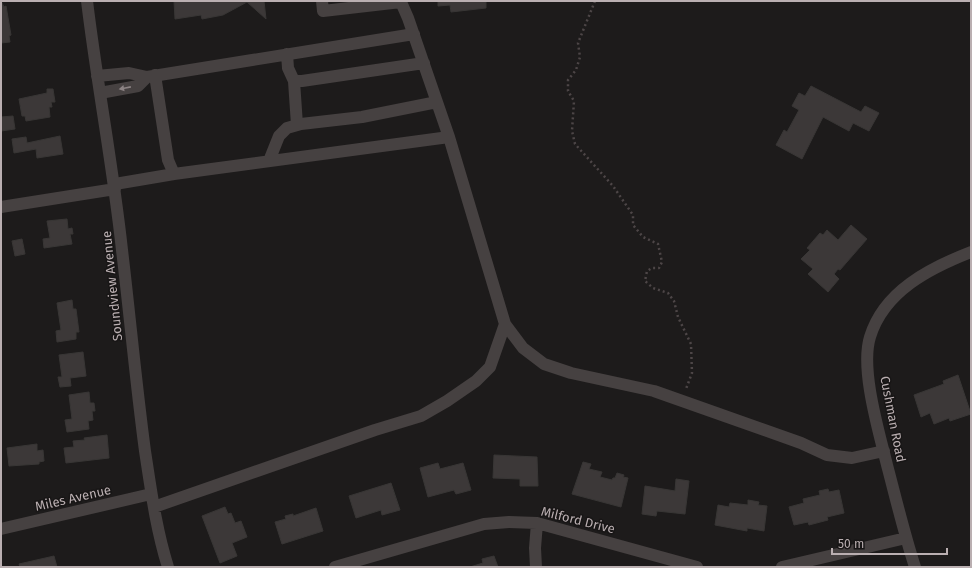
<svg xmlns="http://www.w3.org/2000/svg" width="972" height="568" font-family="'Fira Sans',sans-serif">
<rect width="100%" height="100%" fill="#1d1b1b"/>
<path fill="#3c3838" stroke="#383635" d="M1,1L4,7L6,6L11,35L9,36L10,42L1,43Z
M174,1H264L266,19L247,2L223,15L202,19L201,15L175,19Z
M438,1H486V8L451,12L450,5L438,6Z
M811,86L861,112L865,106L879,113L869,131L853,123L849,131L823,117L802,159L776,145L784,130L787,132L799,110L792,106L799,93L805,96Z
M47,89H53L55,102H51L52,107H49L50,117L26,121L25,116H22L19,99L47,93Z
M13,116L15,129L1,131V117Z
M60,136L63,154L37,158L36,149L14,153L12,139L26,137L27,143Z
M67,219L68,229L72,228L73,234H70L72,244L44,248L43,239L50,238L47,221Z
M851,225L867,239L840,270L838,269L834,274L839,279L828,292L808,274L813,269L801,259L810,250L807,248L820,233L823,235L827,230L838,240Z
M22,239L25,254L15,256L12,241Z
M72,300L73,309H76L79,332H76V339L57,342L56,331L61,330L57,303Z
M83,352L86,376L70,378L71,386L60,387L58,377H62L59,355Z
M958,375L971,414L950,421L949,418L934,424L930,413L921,417L914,395L944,384L943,381Z
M89,392L90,403H94L95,411H92L93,420L88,421L89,429L67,432L65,420L72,419L69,395Z
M107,435L109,458L66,463L64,448L74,447L73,441L85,440L84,438Z
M37,444V451L43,450L44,461L39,462V464L9,466L7,448Z
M494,455L537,457L538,486H520V479L493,478Z
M583,462L591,464L589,469L602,472L600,477L612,480L613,478H615L617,473L624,475L623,477L628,478L621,507L572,494Z
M438,463L440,469L463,463L471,490L456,494L454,490L428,497L420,468Z
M676,479L689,481L685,514L657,511L656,516L642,514L645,486L675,491Z
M391,483L400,510L382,515L381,510L356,518L349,496Z
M828,489L829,492L839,490L844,513L827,517L828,520L809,525L808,522L794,525L789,507L804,503L803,499L820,495L819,491Z
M748,500L759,502L758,505L767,506L764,531L747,528V531L715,525L718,505L729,507L730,503L748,505Z
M225,507L228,514L231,513L235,523L241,521L247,537L232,543L237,556L220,563L202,516Z
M316,508L323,531L282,544L275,522L286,519L285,516L293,514V516Z
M54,556L57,567H20L19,564Z
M494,556L498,567H470L483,563L482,559Z"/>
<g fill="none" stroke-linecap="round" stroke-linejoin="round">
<path stroke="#4d4647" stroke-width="2.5" stroke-dasharray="2 3" stroke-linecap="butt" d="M595,1L578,43L580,57L576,70L568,80V91L574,101L572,131L575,144L613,186L633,215V225L643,237L658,244L662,262L659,268H652L647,271L645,281L653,288L668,293L674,301L678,317L691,344L692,373L686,389"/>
<path stroke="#464141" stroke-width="12" d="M87,1C97,84 113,166 122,250C130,317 136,384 145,451C151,490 156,529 168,567
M287,54L288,68L294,81H302L424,63
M155,75L168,160L174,174
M97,76L129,73L147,77L414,34
M294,81L297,125
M100,93L138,86L147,77
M449,137L505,324L523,348L544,364L571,373L654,391L801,443L827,455L852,458L884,451
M269,161L279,136L287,128L301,124L362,117L437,102
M115,184L174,174L449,137L408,18L401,2L323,11L322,1
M1,207L115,189
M154,507L375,430L421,416L447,401L476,381L490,367L505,324
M1,529L151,494
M335,567L484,524L509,522L537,523L697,567
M536,567L535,548L537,523
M782,567L906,538
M915,567C904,533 896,499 887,465C879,432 860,369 870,337C884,291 930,268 971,252"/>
</g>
<defs><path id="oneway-solid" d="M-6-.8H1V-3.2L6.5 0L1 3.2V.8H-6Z"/></defs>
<use fill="#8c8384" href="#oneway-solid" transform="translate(125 88) rotate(169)"/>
<g text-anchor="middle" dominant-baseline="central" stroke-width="3" stroke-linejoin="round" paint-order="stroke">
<g font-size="13" fill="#baafb1" stroke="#181616">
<text transform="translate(112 286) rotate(-96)">Soundview Avenue</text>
<text transform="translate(893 419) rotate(79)">Cushman Road</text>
<text transform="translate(73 498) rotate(-13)">Miles Avenue</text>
<text transform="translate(578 520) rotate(14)">Milford Drive</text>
</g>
</g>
<rect width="972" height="568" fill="none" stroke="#baafb1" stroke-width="4"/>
<path d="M832 548v6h115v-6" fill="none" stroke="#baafb1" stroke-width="2"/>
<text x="838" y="548" font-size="12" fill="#baafb1" stroke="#181616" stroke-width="3" paint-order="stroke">50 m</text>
</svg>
